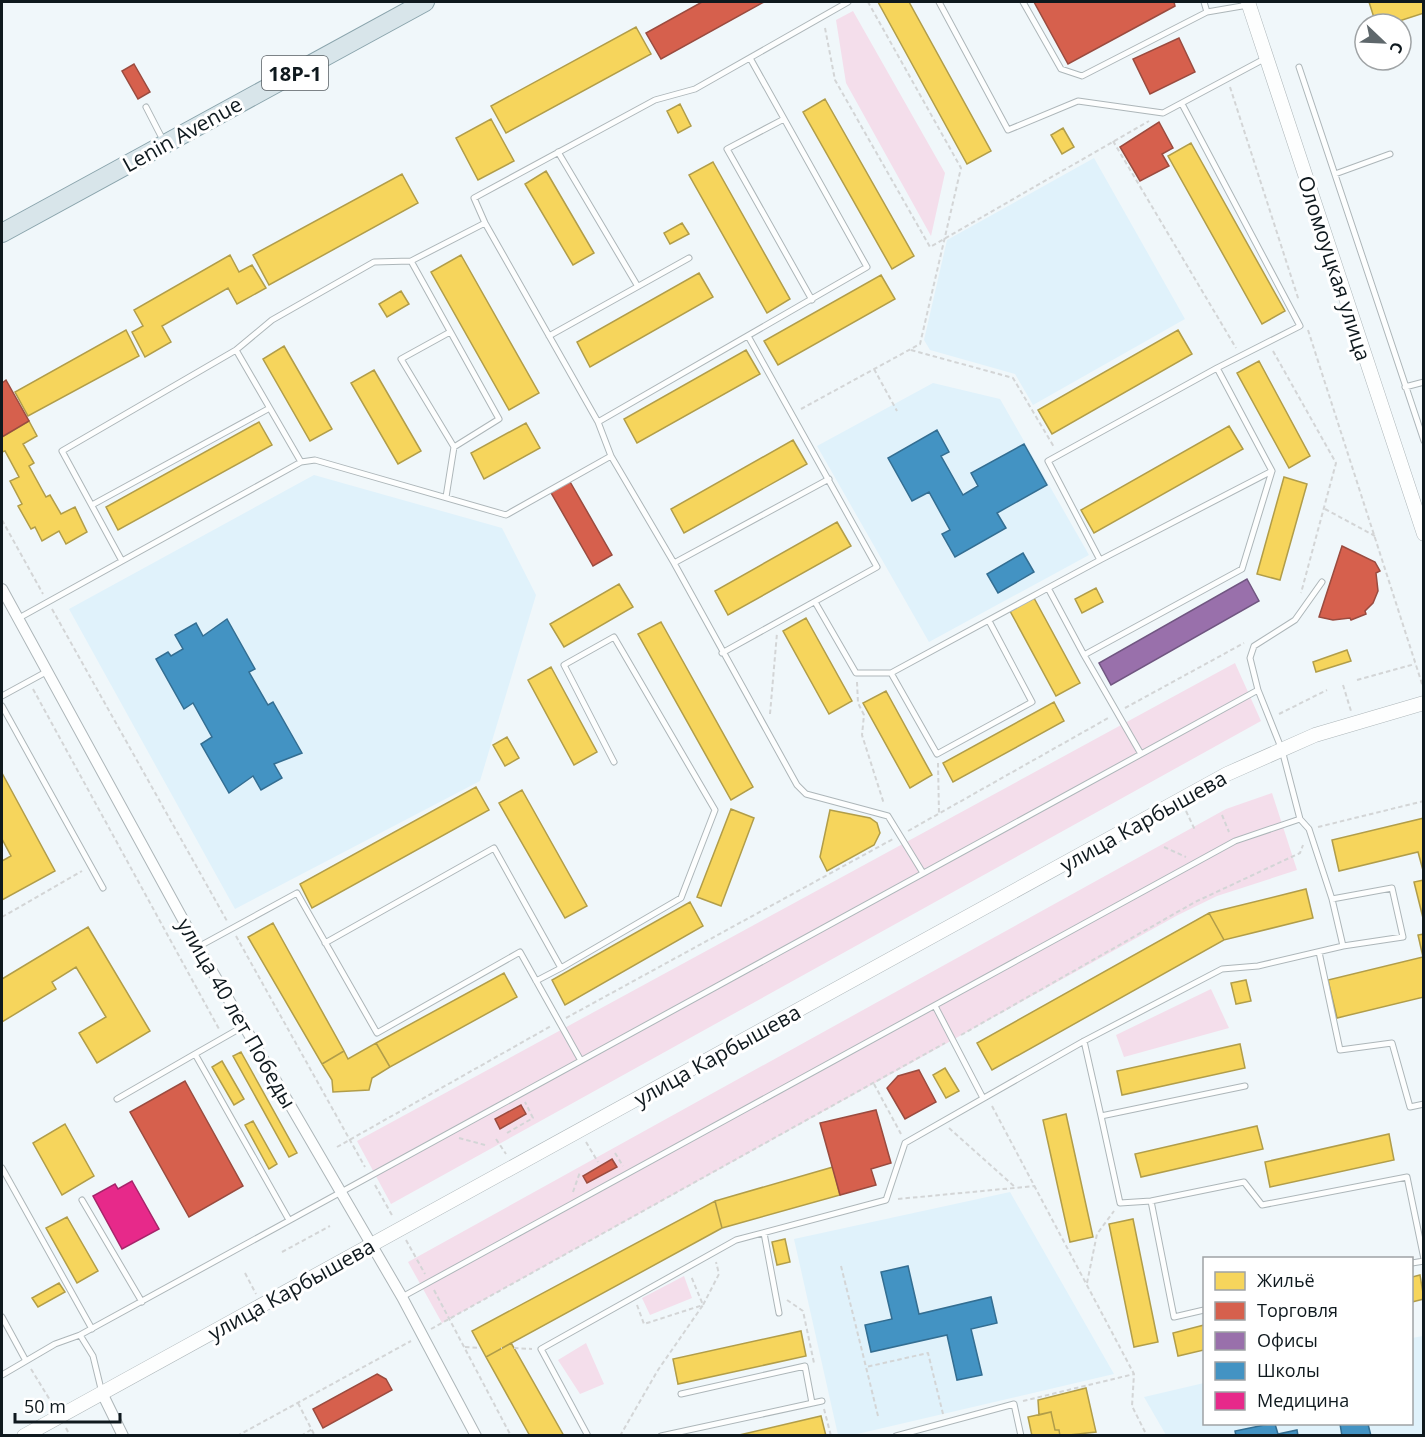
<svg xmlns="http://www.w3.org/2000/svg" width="1425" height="1437" font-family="'Open Sans',sans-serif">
<rect width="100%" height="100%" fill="#f0f7fa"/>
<path fill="#e0f2fb" d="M1094,158L1185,319L1033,405L1015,374L930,350L924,340L947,240Z
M933,383L1000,399L1089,555L929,642L817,446Z
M314,475L502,528L536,595L480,781L235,909L69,609Z
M1010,1192L1114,1374L853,1435H838L794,1239Z
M1423,1336V1435H1166L1144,1397L1204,1383V1424H1412V1338Z"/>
<path fill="#f4deeb" d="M853,11L945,173L931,236L846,83L836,20Z
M1235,663L1261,721L391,1204L357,1141Z
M1272,793L1297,870L1217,896L1178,915L442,1323L408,1262L1226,809Z
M1211,989L1229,1028L1124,1057L1116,1035Z
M684,1276L692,1298L650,1315L642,1298Z
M586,1343L604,1384L580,1394L558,1360Z"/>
<path fill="#f6d55c" stroke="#b19d49" stroke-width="1.5" d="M878,2H909L991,151L967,164Z
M1369,2H1424V13L1390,24H1376Z
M636,27L651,54L506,133L491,106Z
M825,99L914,256L892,269L803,112Z
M680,104L691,126L678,133L667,111Z
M491,119L514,161L478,180L456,138Z
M1063,128L1074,147L1062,154L1051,135Z
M1191,143L1285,311L1262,324L1168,156Z
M713,162L790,299L767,313L689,175Z
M546,171L594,253L573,265L525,184Z
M402,174L418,203L269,285L253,255Z
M682,223L689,234L670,244L664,233Z
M230,255L239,272L252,265L266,288L237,304L228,288L162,326L171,342L145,357L132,332L143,326L134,310Z
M461,255L539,393L509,410L431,272Z
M699,273L713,297L590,367L577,342Z
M881,275L895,299L778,365L764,341Z
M401,291L409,304L387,317L379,304Z
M126,330L139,356L28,416L15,392Z
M1178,330L1192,354L1052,434L1038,410Z
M284,346L332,429L310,441L263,359Z
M746,350L760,374L637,443L624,419Z
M1259,361L1310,456L1289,468L1237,373Z
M374,370L421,451L398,464L351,383Z
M29,421L37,436L23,444L34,463L29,466L46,497L50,495L61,514L75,507L87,532L66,544L59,531L42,541L35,527L31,529L18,506L22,504L10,481L19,477L5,451L2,452V437Z
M259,422L272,445L118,530L106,507Z
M526,423L540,448L484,479L471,453Z
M1229,426L1243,449L1094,533L1081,510Z
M793,440L807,464L684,533L671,509Z
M1284,477L1307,484L1280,580L1257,574Z
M837,522L851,546L728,615L715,591Z
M619,584L633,607L564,647L550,624Z
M1096,588L1103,602L1082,613L1075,599Z
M1034,598L1080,683L1056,696L1010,611Z
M806,618L852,701L829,714L783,631Z
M661,622L753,787L731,800L638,634Z
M1347,650L1351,661L1316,672L1313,662Z
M551,667L597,752L574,765L528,680Z
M886,691L932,775L910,788L863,703Z
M1054,702L1064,721L953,782L943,763Z
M507,737L519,758L505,766L493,745Z
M2,773L55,871L2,900V861L11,856L2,839Z
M476,787L489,810L312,908L300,884Z
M522,790L587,906L565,918L499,803Z
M731,809L754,818L721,906L697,897Z
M830,810L870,818L877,823L880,833L874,845L827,871L820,857Z
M1424,818V874L1418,852L1339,871L1332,840Z
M1424,880V922L1414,882Z
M1306,889L1313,918L1224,940L1209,913Z
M690,902L703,926L565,1005L552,980Z
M1209,913L1224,940L992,1070L977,1043Z
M273,923L344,1051L322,1064L248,937Z
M88,927L150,1031L97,1063L79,1033L106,1017L76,967L52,982L56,989L2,1022V979Z
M1424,934V997L1337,1018L1328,980L1423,957L1418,935Z
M504,973L517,997L390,1067L376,1043Z
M1246,980L1251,1001L1236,1004L1231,983Z
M376,1043L390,1067L372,1078L369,1090L333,1092L332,1080L322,1064L344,1051L348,1059Z
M1240,1044L1245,1068L1122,1095L1117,1071Z
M241,1052L297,1153L289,1157L233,1056Z
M222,1061L244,1099L234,1105L212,1067Z
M945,1068L959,1091L946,1098L933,1075Z
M1066,1114L1093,1237L1070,1242L1043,1120Z
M253,1121L277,1164L269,1169L245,1125Z
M65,1124L94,1176L62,1195L33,1143Z
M1257,1126L1263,1149L1141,1177L1135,1154Z
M1389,1134L1394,1160L1270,1187L1265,1162Z
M833,1167L840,1195L722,1228L715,1201Z
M715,1201L722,1228L486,1357L472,1331Z
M67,1217L98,1271L77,1283L46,1228Z
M1133,1219L1158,1342L1134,1347L1109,1224Z
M785,1239L790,1262L777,1265L772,1242Z
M1420,1275L1424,1299L1412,1302V1277Z
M59,1283L65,1292L38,1307L32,1298Z
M1204,1325V1350L1178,1356L1173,1333Z
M801,1331L806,1356L678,1384L673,1359Z
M511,1343L514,1348L564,1436H530L486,1357Z
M1086,1388L1096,1432L1060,1436L1059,1430H1055L1051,1412L1039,1415L1038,1400Z
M1051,1412L1055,1430H1059L1060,1436H1032L1028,1417Z
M821,1416L826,1436H735Z"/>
<path fill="#d6604d" stroke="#9a4b3f" stroke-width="1.5" d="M702,2H764L661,59L646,33Z
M1034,2H1174L1175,6L1068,64Z
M1179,38L1195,72L1150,94L1133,59Z
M134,64L150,92L138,99L122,71Z
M1159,122L1173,148L1162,154L1169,166L1140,181L1120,147Z
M6,380L29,421L2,437V383Z
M569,480L612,555L593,566L550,491Z
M1342,546L1375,562L1380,571L1376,573L1378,591L1373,603L1365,611L1366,614L1351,620L1350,618L1333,620L1319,617Z
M919,1070L936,1102L905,1119L887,1088L898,1076Z
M185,1081L243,1186L189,1217L130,1112Z
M521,1105L526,1114L500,1129L495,1119Z
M876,1110L891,1163L871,1169L876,1185L840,1195L820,1123Z
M612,1159L617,1167L587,1183L583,1176Z
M377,1374L386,1379L392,1390L323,1428L313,1409Z"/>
<path fill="#9970ab" stroke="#705681" stroke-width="1.5" d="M1247,579L1259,601L1111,685L1099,663Z"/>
<path fill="#4393c3" stroke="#336e92" stroke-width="1.5" d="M937,430L949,452L941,456L963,495L978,486L971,473L1024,444L1047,485L997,513L1006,528L955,557L942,534L950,530L929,492L912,501L888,458Z
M1023,553L1034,572L998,593L987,574Z
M227,619L255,669L249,672L268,705L273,702L302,753L274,764L282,778L261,790L253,776L229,793L201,744L212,737L193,703L184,709L156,659L168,652L171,656L183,649L175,635L196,623L203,636Z
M908,1266L919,1314L991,1297L997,1323L971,1329L982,1375L957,1380L947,1335L871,1352L865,1325L892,1319L881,1272Z
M1269,1424H1275L1278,1434L1297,1430L1298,1436H1236L1235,1431Z
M1340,1424H1368L1371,1436H1342Z"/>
<path fill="#e7298a" stroke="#a6246a" stroke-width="1.5" d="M132,1181L159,1229L122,1249L93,1196L115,1184L118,1189Z"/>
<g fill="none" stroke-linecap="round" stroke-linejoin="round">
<defs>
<path id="service" d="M939,2L1008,130L1078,101L1163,113L1266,58
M1023,2L1061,69L1082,76L1207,12
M1204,2L1207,12L1248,5
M1299,67L1424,441
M146,107L164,142
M784,119L727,149L812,300
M558,152L637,285
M1335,174L1390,154
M411,261L499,419L454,447L401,359L450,332
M549,336L689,258
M236,350L301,462
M1405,387L1424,382
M598,422L867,267L750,58
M611,456L598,422L485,223L474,198L655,100L695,89L848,2
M446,497L454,447
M92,505L268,409
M1100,560L1272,471
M122,561L62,451L236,350L272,320L374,262L411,261L485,223
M674,563L797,785L806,794L888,816L923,873
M815,602L856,673H891L1048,588
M19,618L301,462L315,460L506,515L611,456L674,563L829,479
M722,653L877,567L748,336
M1084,655L1048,588L1100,560L1048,461L1217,368
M891,673L937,754L1032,702L989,621
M1258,690L1250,658L1254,646L1295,620L1322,582
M2,696L46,672
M2,706L103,888
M1141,754L1084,655L1242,569L1272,471L1217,368L1300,326L1182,104
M1332,899L1392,888L1403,937L1343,946
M325,943L494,848L561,968L536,981
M198,947L297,893L377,1033L520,952L580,1059
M1319,952L1340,1050L1392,1043L1410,1107L1424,1104
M561,968L681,898L715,810L614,637L564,665L614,762
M935,1006L983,1098
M244,1026L195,1054L289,1220
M1084,1041L1101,1116L1245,1086
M117,1099L195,1054
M1101,1116L1120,1203L1151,1201L1244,1182L1262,1205L1407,1177L1424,1259
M2,1168L92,1329
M82,1200L142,1302
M1151,1201L1174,1317L1204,1310
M764,1233L779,1313
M1412,1263L1424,1261
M402,1297L1235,841L1300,819
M2,1317L26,1361
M80,1335L1258,690L1282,750L1300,819L1309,829L1332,899L1343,946L1258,966L1222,969L1084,1041L905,1143L886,1200L736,1240L541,1349L588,1436
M2,1375L55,1344L80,1335L93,1356L102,1393
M681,1394L805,1366L812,1403
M661,1436L822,1401
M896,1436L1014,1404L1021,1436"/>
<path id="minor" d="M2,589L198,947L402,1297L476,1436
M102,1393L123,1436"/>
<path id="tertiary" d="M1248,2L1424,534
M24,1436L1227,774L1315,735L1424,703"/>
<path id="primary" d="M2,233L425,2"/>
</defs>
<use href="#service" stroke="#adb6b9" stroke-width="7"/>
<use href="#minor" stroke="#adb6b9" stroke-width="12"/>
<use href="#tertiary" stroke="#adb6b9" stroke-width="15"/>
<use href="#primary" stroke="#8aa4ac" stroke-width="20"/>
<path stroke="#d3d5d6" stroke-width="2" stroke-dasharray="4.5 3" stroke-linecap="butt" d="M825,28L835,80L930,247L1149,121
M1230,87L1299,301
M1113,141L1236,348
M1308,330L1424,690
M911,350L1013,378L1054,447
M1273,351L1336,463L1301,593
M874,369L897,411
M801,409L920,344L961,168L868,2
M1325,509L1375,536
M2,520L43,594
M52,609L227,921
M1357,680L1415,664
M857,682L858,703L864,715L862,735L884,804
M1343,685L1351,711
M33,689L219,1029
M1125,708L1244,643
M770,714L777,633
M1279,714L1327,690
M938,763L939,814
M1186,811L1195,830
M1222,815L1229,832
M1318,827L1424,801
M908,831L1110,717
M1164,847L1186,857
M2,917L82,871
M236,936L365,1167
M566,1018L893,839
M961,1035L1195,902L1300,853L1303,845
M874,1084L901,1134
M992,1106L1134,1374L1132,1406L1147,1436
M949,1128L1016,1188
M507,1133L533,1118L525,1102
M459,1138L485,1145
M496,1139L506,1154
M586,1142L598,1162
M337,1147L551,1026
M615,1153L623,1166
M375,1185L393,1217
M573,1192L580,1172
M898,1199L1035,1186
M406,1240L425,1274
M282,1252L330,1226
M841,1266L866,1367
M245,1273L256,1294
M1087,1283L1097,1234L1114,1211
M434,1290L511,1436
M787,1300L803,1311L814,1363
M637,1305L644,1324L703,1305L719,1274L716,1262
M431,1329L945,1043
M465,1347L480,1348
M501,1348H502
M514,1348L532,1349
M31,1369L53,1405
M1023,1401L1134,1374
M298,1403L315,1436
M824,1409L831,1436
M878,1416L866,1367L928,1353L943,1414
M66,1428L70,1436
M237,1436L411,1341
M301,1436L312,1429
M620,1436L658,1370L703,1305L691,1276"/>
<use href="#service" stroke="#fdfefe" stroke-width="5"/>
<use href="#minor" stroke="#fdfefe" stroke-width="10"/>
<use href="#tertiary" stroke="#fdfefe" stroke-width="14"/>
<use href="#primary" stroke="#d8e5ea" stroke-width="18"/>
</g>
<g text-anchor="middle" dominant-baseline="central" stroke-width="6" stroke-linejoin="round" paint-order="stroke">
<rect fill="#fff" stroke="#575e62" stroke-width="1.5" x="262" y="56" width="66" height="34" rx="4.5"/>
<g font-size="20" font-weight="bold" fill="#0f191e">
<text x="295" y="73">18Р-1</text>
</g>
<g font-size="21" fill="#0f191e" stroke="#fff">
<text transform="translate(182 134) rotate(-29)">Lenin Avenue</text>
<text transform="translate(1335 268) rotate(72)">Оломоуцкая улица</text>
<text transform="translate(1143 821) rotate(-29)">улица Карбышева</text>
<text transform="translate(237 1013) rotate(60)">улица 40 лет Победы</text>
<text transform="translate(717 1055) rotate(-29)">улица Карбышева</text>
<text transform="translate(291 1289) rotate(-29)">улица Карбышева</text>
</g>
</g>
<rect width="1425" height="1437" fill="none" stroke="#0f191e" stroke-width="6"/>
<rect x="1203" y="1257" width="210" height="168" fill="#ffffff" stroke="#9fa3a5" stroke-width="1.5"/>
<rect x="1215" y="1272" width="30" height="18" fill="#f6d55c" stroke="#9fa3a5" stroke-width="1.5"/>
<text x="1257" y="1287" font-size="18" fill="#0f191e">Жильё</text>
<rect x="1215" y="1302" width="30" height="18" fill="#d6604d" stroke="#9fa3a5" stroke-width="1.5"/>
<text x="1257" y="1317" font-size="18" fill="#0f191e">Торговля</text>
<rect x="1215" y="1332" width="30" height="18" fill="#9970ab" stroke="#9fa3a5" stroke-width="1.5"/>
<text x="1257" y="1347" font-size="18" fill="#0f191e">Офисы</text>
<rect x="1215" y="1362" width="30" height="18" fill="#4393c3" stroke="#9fa3a5" stroke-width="1.5"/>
<text x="1257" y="1377" font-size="18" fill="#0f191e">Школы</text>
<rect x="1215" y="1392" width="30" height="18" fill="#e7298a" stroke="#9fa3a5" stroke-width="1.5"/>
<text x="1257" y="1407" font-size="18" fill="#0f191e">Медицина</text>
<g transform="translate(1383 42) rotate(113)"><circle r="28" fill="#ffffff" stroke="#9fa3a5" stroke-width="1.5"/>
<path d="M0-4.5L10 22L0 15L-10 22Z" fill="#5e676b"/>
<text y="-9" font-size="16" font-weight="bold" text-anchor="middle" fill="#0f191e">С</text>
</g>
<path d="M15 1413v9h105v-9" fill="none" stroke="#0f191e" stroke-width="3"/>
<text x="24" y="1413" font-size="18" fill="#0f191e" stroke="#ffffff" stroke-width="4.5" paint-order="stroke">50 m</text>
</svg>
